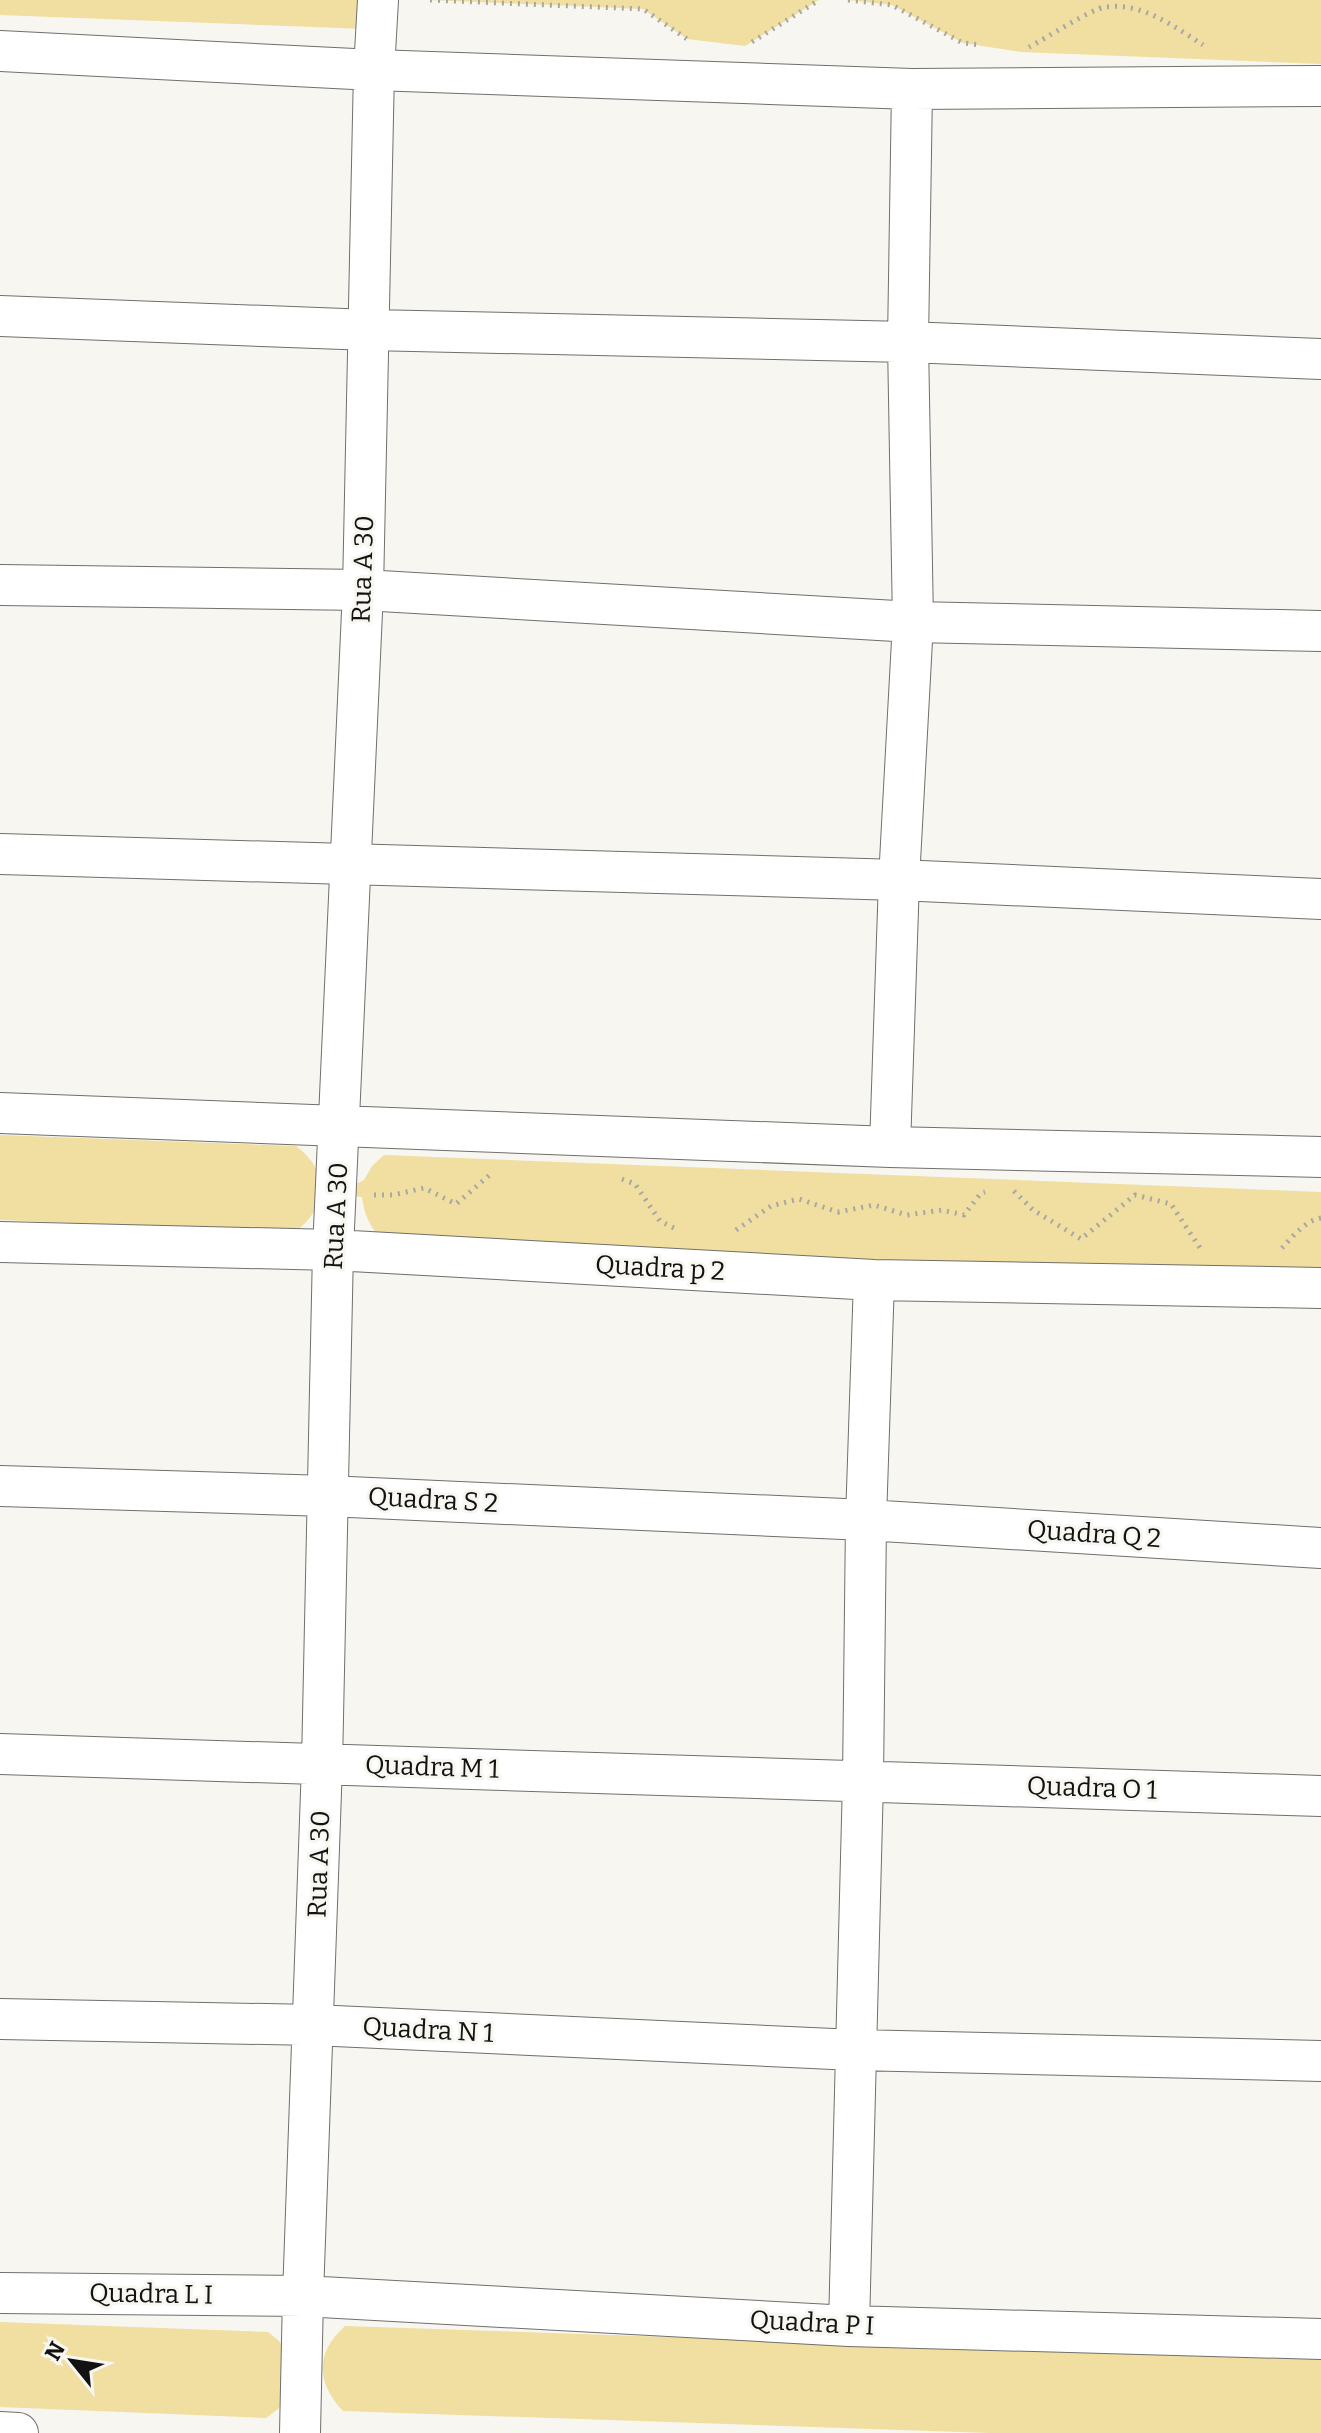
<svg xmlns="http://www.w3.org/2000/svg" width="1321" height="2433" font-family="Bitter,serif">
<rect width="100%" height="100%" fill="#f7f6f1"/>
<path fill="#f0dfa0" d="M0,0H389L365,29L0,15Z
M430,0H819L745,46L687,39L643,9Z
M848,0H1321V64L1021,52L963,43L892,5Z
M0,1135L296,1146C330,1171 328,1208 295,1232L0,1220Z
M384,1155L1321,1192V1277L382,1240C370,1226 364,1215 362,1197L337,1194L364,1180L372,1166Z
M0,2322L268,2332L279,2341L288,2354L287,2397L278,2409L266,2418L0,2407Z
M345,2326L1321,2359V2433H989L343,2411C316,2382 315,2353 345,2326Z"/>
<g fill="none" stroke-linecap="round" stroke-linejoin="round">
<defs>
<path id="minor" d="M0,51L374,70L912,89L1321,86
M0,316L370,330L908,342L1321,359
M0,585L363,590L913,622L1321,631
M0,854L899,880L1321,899
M0,1113L890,1147L1321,1157
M890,1147L899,880L913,622L908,342L912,89
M0,1242L333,1250L874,1280L1321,1288
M0,1486L327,1496L866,1520L1321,1548
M0,1754L1321,1796
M0,2019L313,2025L855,2050L1321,2061
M0,2293L303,2296L849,2326L1321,2339
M849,2326L863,1780L866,1520L874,1280
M0,2432L18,2433
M300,2433L303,2296L322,1764L333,1250L363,590L374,70L378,0"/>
</defs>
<use href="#minor" stroke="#706f6b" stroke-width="42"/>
<path stroke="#a7a7a3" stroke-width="5" stroke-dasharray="2 6" stroke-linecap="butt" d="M430,0L643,9L687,39H691
M848,0L892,5L963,43L981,45
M752,42L819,0
M1029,47C1045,39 1092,8 1106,7C1142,2 1175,27 1203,45
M622,1179L635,1184L660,1221L674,1228
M1014,1191L1033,1210L1081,1239L1135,1195L1171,1204L1200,1248
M374,1195H393L424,1188L456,1204L492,1173
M736,1230L771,1206L799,1199L838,1212L874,1205L907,1215L942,1210L964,1215L981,1193L985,1192
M1282,1248C1292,1237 1306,1220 1321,1218"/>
<use href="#minor" stroke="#fff" stroke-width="40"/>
</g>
<g text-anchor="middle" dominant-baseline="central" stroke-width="6" stroke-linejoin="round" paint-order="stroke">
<g font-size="26" fill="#121210" stroke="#f7f6f1">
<text transform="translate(363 569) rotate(-88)">Rua A 30</text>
<text transform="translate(336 1216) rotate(-87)">Rua A 30</text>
<text transform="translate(660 1268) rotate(3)">Quadra p 2</text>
<text transform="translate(433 1500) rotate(3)">Quadra S 2</text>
<text transform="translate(1094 1534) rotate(4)">Quadra Q 2</text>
<text transform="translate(432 1767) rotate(2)">Quadra M 1</text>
<text transform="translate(1092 1788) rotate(2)">Quadra O 1</text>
<text transform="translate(319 1864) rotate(-88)">Rua A 30</text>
<text transform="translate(428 2030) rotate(3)">Quadra N 1</text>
<text transform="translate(151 2294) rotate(1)">Quadra L I</text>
<text transform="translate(812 2323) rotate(3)">Quadra P I</text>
</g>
</g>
<g transform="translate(72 2361) rotate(300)" stroke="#f7f6f1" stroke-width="6" paint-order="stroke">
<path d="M0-6L14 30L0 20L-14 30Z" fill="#121210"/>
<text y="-12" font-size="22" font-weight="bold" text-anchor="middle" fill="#121210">N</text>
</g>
</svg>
